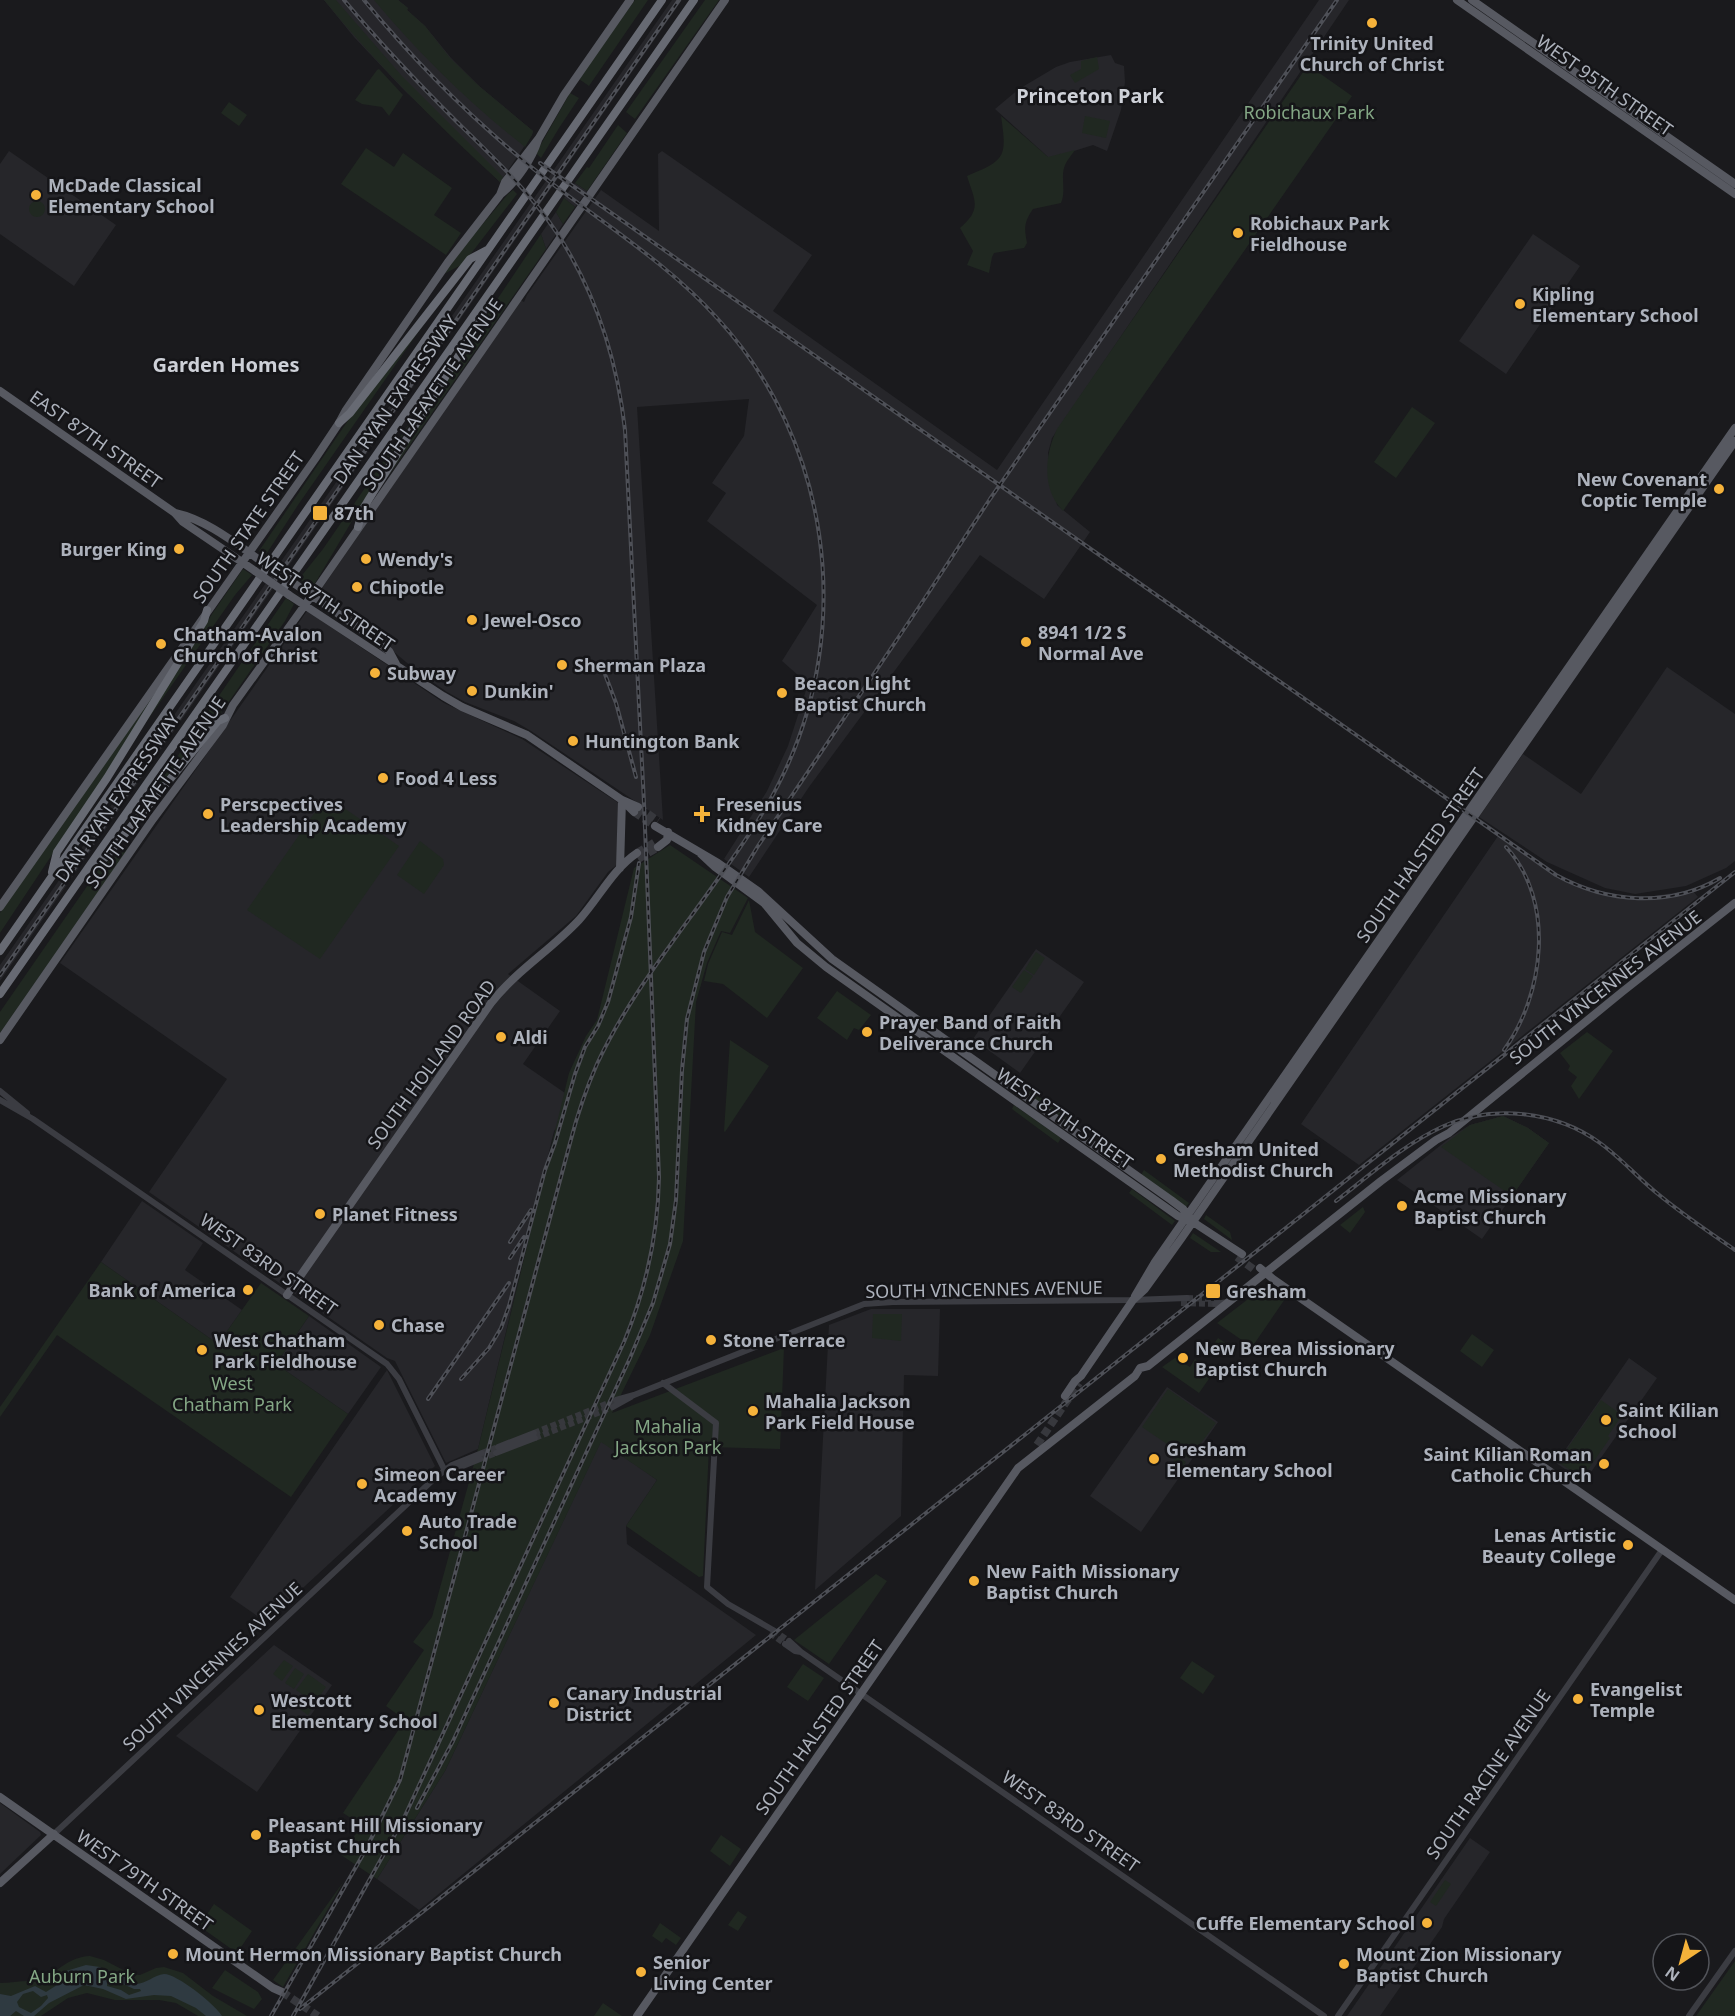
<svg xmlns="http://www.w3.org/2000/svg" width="1735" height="2016" font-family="'Noto Sans',sans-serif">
<rect width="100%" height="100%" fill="#1a1a1d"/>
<path fill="#26262a" d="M324,0H398L408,8L407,10L425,26L451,58L479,86L533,131L532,135L500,182L405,91L354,37Z
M672,0H682L0,981V965Z
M1319,0H1349L1052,438L1048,453L1057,505L1090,532L1044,599L980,555L809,787L749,877L724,859L767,791L788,746L808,684L782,661L817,605L707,521L726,493L712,483L744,436L749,399L637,407L663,820L531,731L514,721L465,702L447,692L419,673L361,624L318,594L520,300L524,302L527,295L601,190L659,231L658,154L662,151L812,255L773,311L997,470Z
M1111,55L1115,63L1124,66L1125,82L1121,110L1107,151L1093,145L1052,158L1048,157L995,109L1019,89L1056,67L1070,62Z
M9,151L116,225L74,286L0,234V164Z
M575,183L587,191L575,207L564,198Z
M556,212L563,224L546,249L541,234Z
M1533,234L1580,266L1506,374L1459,341Z
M307,611L444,703L522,739L620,804L619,863L608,872L576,916L508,974L560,1011L523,1064L565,1093L558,1126L554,1131L478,1449L446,1463L395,1361L387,1358L149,1192L227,1079L60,963Z
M1667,667L1735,714V861L1726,868L1686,886L1635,894L1605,888L1547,862L1479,817L1523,754L1581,794Z
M1498,836L1559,877L1602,894L1641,898L1692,890L1698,897L1359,1165L1301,1124Z
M1036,949L1084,982L1020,1073L973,1039Z
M1503,1116L1528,1128L1549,1143L1482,1239L1397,1180L1451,1137L1470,1125Z
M142,1201L203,1243L185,1270L242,1310L218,1344L101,1262Z
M871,1309H940L938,1376L904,1375L901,1516L815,1590L829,1325Z
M309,1316L381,1367L348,1414L276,1364Z
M1629,1358L1657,1378L1584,1482L1556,1463Z
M387,1370L435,1466L266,1622L230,1597Z
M1167,1387L1218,1422L1141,1532L1090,1496Z
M601,1441L657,1480L626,1526L627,1544L756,1635L419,1910L377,1879L445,1771Z
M274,1645L332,1685L257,1792L176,1736Z
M0,1803L40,1832L41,1835L0,1874Z
M1470,1838L1490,1852L1444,1919L1442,1927L1380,2016H1347Z"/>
<path fill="#202821" d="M324,0H336L401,75L503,177L500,182C438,125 377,65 324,0Z
M374,0H398L408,8L407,10L425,26L450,58L479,86L533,131L532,135L525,147C469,103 419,54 374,0Z
M635,0H648L589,86L579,79Z
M705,0H719L635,119L626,112Z
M1097,57L1099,69L1075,83L1070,75L1081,69V61Z
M1308,65L1352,96L1063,511C1041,489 1045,454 1057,429Z
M379,69L403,95L389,116L382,107L362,104L355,100L377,70Z
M570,93L579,98L559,128L541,158L536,153Z
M229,102L247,115L239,126L221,113Z
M1001,116L1048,157L1075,150C1071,156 1066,161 1064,168C1061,179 1066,192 1061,203L1033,209C1024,222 1024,228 1027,243L1024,248L994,253L992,257L989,273L967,265L973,251L960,228C982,209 975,201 967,176C1006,160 1007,157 1001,116Z
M1085,116L1110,121L1106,138L1082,133Z
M618,125L627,133L587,191L575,183L587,167L589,168Z
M366,148L394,167L403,153L452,188L434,215L461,233L446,255L341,184Z
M513,190L517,194L463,264L444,274L460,251L508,194Z
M564,198L575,207L563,224L556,212Z
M29 209a8 8 0 1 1 16 0a8 8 0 1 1-16 0Z
M541,234L546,249L387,478L482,322Z
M428,318L298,505L265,556L259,551L360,403Z
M1412,407L1435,423L1396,478L1374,462Z
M413,418L314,585L309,586L299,579L323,549Z
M243,569L252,575L235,595L137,735L212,614Z
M286,598L294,604L285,621L214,723L144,805Z
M171,667L119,754L0,933V913Z
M331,799L399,846L320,959L247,910L322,802Z
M420,841L443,859L444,865L424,894L397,875Z
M670,845L748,898L730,933L721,931L707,963L696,1002L683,1241L650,1335L612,1413L784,1348L780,1449L709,1447L703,1576L699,1577L626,1526L657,1480L601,1442L445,1771L377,1879L341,1855L362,1825L343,1813L405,1720L386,1706L424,1650L413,1642L432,1617L478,1449L569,1073L586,1036L597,1020L634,868Z
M130,846L114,869L0,1033V1012L99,869C108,859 121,855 130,846Z
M749,900L755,932L803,968L767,1018L723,984L704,981L708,964L722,932L732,935Z
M1036,952L1045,958L1034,975L1025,969Z
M1024,970L1033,976L1021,993L1012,987Z
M837,991L871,1015L859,1030L854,1028L847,1040L817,1018Z
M1587,1032L1613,1051L1579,1099L1571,1086L1577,1077L1568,1070L1570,1066L1560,1053Z
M730,1040L769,1066L725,1132L724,1131Z
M1027,1088L1074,1121L1071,1126L1025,1092Z
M1014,1105L1061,1138L1058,1143L1012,1109Z
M1503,1116L1528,1128L1549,1143L1512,1196L1441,1147L1470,1125Z
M1144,1170L1189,1203L1186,1207L1141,1175Z
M1132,1189L1175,1221L1172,1225L1129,1193Z
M1363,1207L1365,1212L1350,1233L1340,1225Z
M1206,1215L1230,1232L1232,1240L1204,1219Z
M1193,1233L1221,1252H1211L1190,1238Z
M101,1262L218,1344L261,1283L309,1316L276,1364L348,1414L291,1497L57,1335L0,1417V1407Z
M1265,1286L1285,1299L1252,1347L1217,1323Z
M873,1314H902L901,1341L872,1338Z
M1472,1334L1494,1350L1482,1367L1460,1351Z
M1218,1338L1231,1347L1224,1357L1211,1348Z
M1175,1358L1190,1367L1195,1359L1213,1373L1199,1393L1162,1367Z
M1168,1389L1216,1423L1189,1459L1142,1427Z
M1601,1400L1622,1415L1608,1436L1610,1438L1585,1474H1576L1558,1462Z
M1177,1456L1186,1462L1176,1475L1168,1469Z
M876,1574L887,1581L829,1664L794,1640Z
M284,1660L293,1666L282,1681L273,1674Z
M1192,1661L1215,1676L1203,1694L1180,1678Z
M803,1664L824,1678L808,1701L787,1687Z
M295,1668L304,1674L294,1689L285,1683Z
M308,1674L326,1687L315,1703L296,1690Z
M304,1698L314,1705L308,1715L298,1708Z
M721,1835L741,1849L730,1866L710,1851Z
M1445,1880L1451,1884L1436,1906L1430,1902Z
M344,1881L283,1987L273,1980Z
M214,1904L252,1931L237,1953L199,1926Z
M738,1911L747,1917L738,1931L728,1925Z
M660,1923L681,1938L676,1945L666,1938L662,1943L652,1936Z
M90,1956L104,1960L131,1974L140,1975L156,1968L164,1967L183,1973L213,1996L247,2016H198L176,2003L159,2000H115L87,1993L68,1998L41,2016H0V1983C14,1983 26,1979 39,1982C57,1972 68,1957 90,1956Z
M1735,1961V2016H1696Z
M225,1970L258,1992L262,1999L254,2009L212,1988Z
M603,2003L622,2016H594Z"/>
<path fill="#2f3a41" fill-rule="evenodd" d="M86,1965L100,1967L108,1973L126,1976L136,1984C146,1984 154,1975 164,1974C177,1974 215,2004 222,2016H206L196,2008L171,1996L154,1995L126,1999L103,1989L84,1985L49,2003L34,2016H24L16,2011L10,2016H0V1994L11,1996L35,1986L46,1992L57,1985L66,1971ZM112,1979L134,1989H140L141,1991L129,1995L121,1990L107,1986V1981ZM33,1991L41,1997L47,1995L48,1998L41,2006L31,2013L19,2007L17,2002L23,1994Z"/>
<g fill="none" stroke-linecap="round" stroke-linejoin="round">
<path stroke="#37383d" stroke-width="6" stroke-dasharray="6 3" stroke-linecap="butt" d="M1187,1298L1222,1299
M1181,1303L1215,1304
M534,1433L616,1400
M535,1438L613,1407
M482,1453L498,1447
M480,1459L496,1453
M773,1630L789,1641
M770,1633L785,1644"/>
<path stroke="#37383d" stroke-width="8" stroke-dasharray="8 4" stroke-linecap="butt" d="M638,807L658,821
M634,812L655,826
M637,853L657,841
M638,859L658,847
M1237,1257L1256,1271
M1037,1445L1079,1383
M282,1992L318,2016"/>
<path stroke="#3b3c42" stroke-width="6" d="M0,1091L27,1113
M0,1100L33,1119L387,1364L399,1379L445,1471
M1215,1304L1228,1302
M663,1383L716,1423L707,1587L728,1604L773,1630
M616,1400L634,1395L864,1304L893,1302L1133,1300L1187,1298
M613,1407L631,1397
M498,1447L534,1433
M496,1453L535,1438
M446,1471L453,1470L480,1459
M789,1641L801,1652L1324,2016
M785,1644L795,1651L801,1652
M54,1834L436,1477L452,1465L482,1453
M1338,2016L1662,1550
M1689,2016L1735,1951"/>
<path stroke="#575961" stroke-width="8" d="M1457,0L1735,194
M1472,0L1735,184
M501,194C517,181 532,159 538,140
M0,391L175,513L183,522L255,571
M175,513C207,520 235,543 261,561
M295,584L369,635L389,651L396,664
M289,595L443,696L462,707L527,735L622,800L638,807
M623,801L634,812
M655,826L718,863L758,891L832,959L1171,1200L1183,1209L1189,1217
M658,847L667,840L668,832
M700,853L715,867L764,903L797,943L826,967L1178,1216L1193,1222L1242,1254
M620,868L622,800
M0,907L315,459L339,423L346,410L448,262L500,195L505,182L539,138L564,95L630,0
M0,1040L153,819L223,725L233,705L315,591L725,0
M1260,1268L1273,1279L1735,1600
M287,1295L491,1003C517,970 551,950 579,920C599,898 612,870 637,853
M1135,1296L1155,1262L1735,428
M1065,1396L1075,1381L1081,1376L1133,1300L1145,1289L1181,1239L1735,441
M0,1797L273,1988L282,1992
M0,1883L54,1834
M637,2016L1018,1468L1135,1376L1140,1368L1148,1366L1381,1181L1436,1140L1449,1133L1622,992L1735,903"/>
<path stroke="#676a73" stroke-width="8" d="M339,423L350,413L470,259L487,250
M358,527L363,509L369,499L481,320L485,301
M91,867L105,858L218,721L225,718
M52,872L57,852L107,778L204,621L207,610
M0,951L662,0
M0,994L694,0"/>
<defs>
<path id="rail" d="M540,163L1556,875C1607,903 1669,908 1720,878
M603,669L616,703L636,777
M0,975L679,0
M1504,1050C1544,995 1556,901 1506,847
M1336,1201C1370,1175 1404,1144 1444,1126C1493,1104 1556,1111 1600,1143C1621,1158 1638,1178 1658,1194C1682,1214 1709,1232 1735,1250
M510,1242L531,1210
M510,1258L524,1237
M461,1379L489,1348L501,1328L509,1306L545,1170L555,1143L575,1074L585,1047L598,1026L608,1002L631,917L639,863
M428,1399L509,1283
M417,1808L453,1741L630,1358L653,1303L670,1244L676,1200L682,1070L687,1019L704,952L727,897L758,846L925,598L990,499L1337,0
M300,2009L1735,872
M271,2016L365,1851L400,1780L570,1143C577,1116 586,1089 597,1064C628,997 678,936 720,876C743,844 766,811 783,775C855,626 830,440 717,318C670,266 610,228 554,185C485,132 420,68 364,0
M293,2016L403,1820L624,1342C646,1289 658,1235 659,1177L644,803L625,430C617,359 596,293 557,233C529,191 492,156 456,121C417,82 379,42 344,0"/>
</defs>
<use href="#rail" stroke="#4e5057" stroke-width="4"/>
<use href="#rail" stroke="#151518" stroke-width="1.5" stroke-dasharray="4.5" stroke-linecap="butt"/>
<path stroke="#575961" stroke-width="8" d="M261,561L295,584
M255,571L289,595"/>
</g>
<g fill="#f5b23a" stroke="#151518" stroke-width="2">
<circle cx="1372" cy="23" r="6"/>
<circle cx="36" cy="195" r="6"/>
<circle cx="1238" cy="233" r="6"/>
<circle cx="1520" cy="304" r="6"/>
<circle cx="1719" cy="489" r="6"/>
<rect x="312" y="505" width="16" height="16" rx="3"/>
<circle cx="179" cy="549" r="6"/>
<circle cx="366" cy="559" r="6"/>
<circle cx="357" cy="587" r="6"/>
<circle cx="472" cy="620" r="6"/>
<circle cx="1026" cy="642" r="6"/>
<circle cx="161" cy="644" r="6"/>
<circle cx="562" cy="665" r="6"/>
<circle cx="375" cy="673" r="6"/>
<circle cx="472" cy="691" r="6"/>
<circle cx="782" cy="693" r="6"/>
<circle cx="573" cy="741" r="6"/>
<circle cx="383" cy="778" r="6"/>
<circle cx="208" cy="814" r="6"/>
<path d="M699 805h6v6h6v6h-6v6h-6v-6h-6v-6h6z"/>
<circle cx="867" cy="1032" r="6"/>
<circle cx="501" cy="1037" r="6"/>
<circle cx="1161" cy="1159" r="6"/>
<circle cx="1402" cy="1206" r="6"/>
<circle cx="320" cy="1214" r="6"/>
<circle cx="248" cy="1290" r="6"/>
<rect x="1205" y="1283" width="16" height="16" rx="3"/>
<circle cx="379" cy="1325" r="6"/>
<circle cx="711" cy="1340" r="6"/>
<circle cx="202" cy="1350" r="6"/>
<circle cx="1183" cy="1358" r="6"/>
<circle cx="753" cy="1411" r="6"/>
<circle cx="1606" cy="1420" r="6"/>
<circle cx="1154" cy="1459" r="6"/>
<circle cx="1604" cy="1464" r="6"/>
<circle cx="362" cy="1484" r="6"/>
<circle cx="407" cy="1531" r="6"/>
<circle cx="1628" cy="1545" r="6"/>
<circle cx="974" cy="1581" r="6"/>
<circle cx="1578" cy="1699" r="6"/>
<circle cx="554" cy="1703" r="6"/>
<circle cx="259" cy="1710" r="6"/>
<circle cx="256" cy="1835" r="6"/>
<circle cx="1427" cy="1923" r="6"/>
<circle cx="173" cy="1954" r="6"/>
<circle cx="1344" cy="1964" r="6"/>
<circle cx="641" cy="1972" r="6"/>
</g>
<g text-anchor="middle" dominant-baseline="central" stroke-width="5" stroke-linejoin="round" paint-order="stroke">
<g font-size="18" font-weight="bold" fill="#adb2bc" stroke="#151518" text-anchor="start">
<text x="1372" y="43" text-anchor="middle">Trinity United<tspan x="1372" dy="21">Church of Christ</tspan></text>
<text x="48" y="185">McDade Classical<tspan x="48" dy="21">Elementary School</tspan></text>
<text x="1250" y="223">Robichaux Park<tspan x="1250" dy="21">Fieldhouse</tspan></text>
<text x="1532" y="294">Kipling<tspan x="1532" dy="21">Elementary School</tspan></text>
<text x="1707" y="479" text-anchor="end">New Covenant<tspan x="1707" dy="21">Coptic Temple</tspan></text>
<text x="334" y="513">87th</text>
<text x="167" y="549" text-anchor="end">Burger King</text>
<text x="378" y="559">Wendy's</text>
<text x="369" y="587">Chipotle</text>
<text x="484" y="620">Jewel-Osco</text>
<text x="1038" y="632">8941 1/2 S<tspan x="1038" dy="21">Normal Ave</tspan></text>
<text x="173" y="634">Chatham-Avalon<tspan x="173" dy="21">Church of Christ</tspan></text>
<text x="574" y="665">Sherman Plaza</text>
<text x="387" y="673">Subway</text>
<text x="794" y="683">Beacon Light<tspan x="794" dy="21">Baptist Church</tspan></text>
<text x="484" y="691">Dunkin'</text>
<text x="585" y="741">Huntington Bank</text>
<text x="395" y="778">Food 4 Less</text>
<text x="220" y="804">Perscpectives<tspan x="220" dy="21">Leadership Academy</tspan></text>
<text x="716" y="804">Fresenius<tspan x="716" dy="21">Kidney Care</tspan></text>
<text x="879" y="1022">Prayer Band of Faith<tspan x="879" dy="21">Deliverance Church</tspan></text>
<text x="513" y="1037">Aldi</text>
<text x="1173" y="1149">Gresham United<tspan x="1173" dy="21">Methodist Church</tspan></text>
<text x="1414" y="1196">Acme Missionary<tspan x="1414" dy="21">Baptist Church</tspan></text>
<text x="332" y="1214">Planet Fitness</text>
<text x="236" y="1290" text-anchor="end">Bank of America</text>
<text x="1226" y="1291">Gresham</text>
<text x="391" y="1325">Chase</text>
<text x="214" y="1340">West Chatham<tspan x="214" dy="21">Park Fieldhouse</tspan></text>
<text x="723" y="1340">Stone Terrace</text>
<text x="1195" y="1348">New Berea Missionary<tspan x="1195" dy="21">Baptist Church</tspan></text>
<text x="765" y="1401">Mahalia Jackson<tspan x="765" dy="21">Park Field House</tspan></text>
<text x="1618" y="1410">Saint Kilian<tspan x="1618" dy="21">School</tspan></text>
<text x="1166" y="1449">Gresham<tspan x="1166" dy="21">Elementary School</tspan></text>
<text x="1592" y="1454" text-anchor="end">Saint Kilian Roman<tspan x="1592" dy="21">Catholic Church</tspan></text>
<text x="374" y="1474">Simeon Career<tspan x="374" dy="21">Academy</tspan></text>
<text x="419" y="1521">Auto Trade<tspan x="419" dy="21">School</tspan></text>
<text x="1616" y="1535" text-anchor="end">Lenas Artistic<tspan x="1616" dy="21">Beauty College</tspan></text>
<text x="986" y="1571">New Faith Missionary<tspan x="986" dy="21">Baptist Church</tspan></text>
<text x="1590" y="1689">Evangelist<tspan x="1590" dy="21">Temple</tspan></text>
<text x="566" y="1693">Canary Industrial<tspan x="566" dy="21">District</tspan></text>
<text x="271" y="1700">Westcott<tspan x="271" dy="21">Elementary School</tspan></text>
<text x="268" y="1825">Pleasant Hill Missionary<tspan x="268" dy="21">Baptist Church</tspan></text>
<text x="1415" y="1923" text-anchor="end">Cuffe Elementary School</text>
<text x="185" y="1954">Mount Hermon Missionary Baptist Church</text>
<text x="1356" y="1954">Mount Zion Missionary<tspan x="1356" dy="21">Baptist Church</tspan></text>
<text x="653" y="1962">Senior<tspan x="653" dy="21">Living Center</tspan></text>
</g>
<g font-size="18" fill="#adb2bc" stroke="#151518">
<text transform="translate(1605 85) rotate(35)">WEST 95TH STREET</text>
<text transform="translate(432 394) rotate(-55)">SOUTH LAFAYETTE AVENUE</text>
<text transform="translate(395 399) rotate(-55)">DAN RYAN EXPRESSWAY</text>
<text transform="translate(96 439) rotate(35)">EAST 87TH STREET</text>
<text transform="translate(248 527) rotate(-55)">SOUTH STATE STREET</text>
<text transform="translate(326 601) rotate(34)">WEST 87TH STREET</text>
<text transform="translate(155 792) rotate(-55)">SOUTH LAFAYETTE AVENUE</text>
<text transform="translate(117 797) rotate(-55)">DAN RYAN EXPRESSWAY</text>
<text transform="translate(1420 855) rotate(-55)">SOUTH HALSTED STREET</text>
<text transform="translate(1605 987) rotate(-38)">SOUTH VINCENNES AVENUE</text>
<text transform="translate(431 1064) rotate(-54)">SOUTH HOLLAND ROAD</text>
<text transform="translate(1065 1118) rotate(35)">WEST 87TH STREET</text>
<text transform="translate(269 1264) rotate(35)">WEST 83RD STREET</text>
<text transform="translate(984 1289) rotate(-1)">SOUTH VINCENNES AVENUE</text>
<text transform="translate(212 1666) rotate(-43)">SOUTH VINCENNES AVENUE</text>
<text transform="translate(819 1727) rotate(-55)">SOUTH HALSTED STREET</text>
<text transform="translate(1488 1774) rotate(-55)">SOUTH RACINE AVENUE</text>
<text transform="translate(1071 1821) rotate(35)">WEST 83RD STREET</text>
<text transform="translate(145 1880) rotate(35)">WEST 79TH STREET</text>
</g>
<g font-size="18" fill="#84a785" stroke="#151518">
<text x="1309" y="112">Robichaux Park</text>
<text x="232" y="1383">West<tspan x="232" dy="21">Chatham Park</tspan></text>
<text x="668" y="1426">Mahalia<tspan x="668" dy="21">Jackson Park</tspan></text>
<text x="82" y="1976">Auburn Park</text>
</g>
<g font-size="20" font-weight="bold" fill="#ced1d8" stroke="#151518">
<text x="1090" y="95">Princeton Park</text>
<text x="226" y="364">Garden Homes</text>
</g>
</g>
<g transform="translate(1681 1962) rotate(216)"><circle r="28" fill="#151518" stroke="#52545a" stroke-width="1.5"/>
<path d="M0-4.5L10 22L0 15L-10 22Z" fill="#f5b23a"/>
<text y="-9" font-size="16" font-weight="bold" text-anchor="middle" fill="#adb2bc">N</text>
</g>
</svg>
